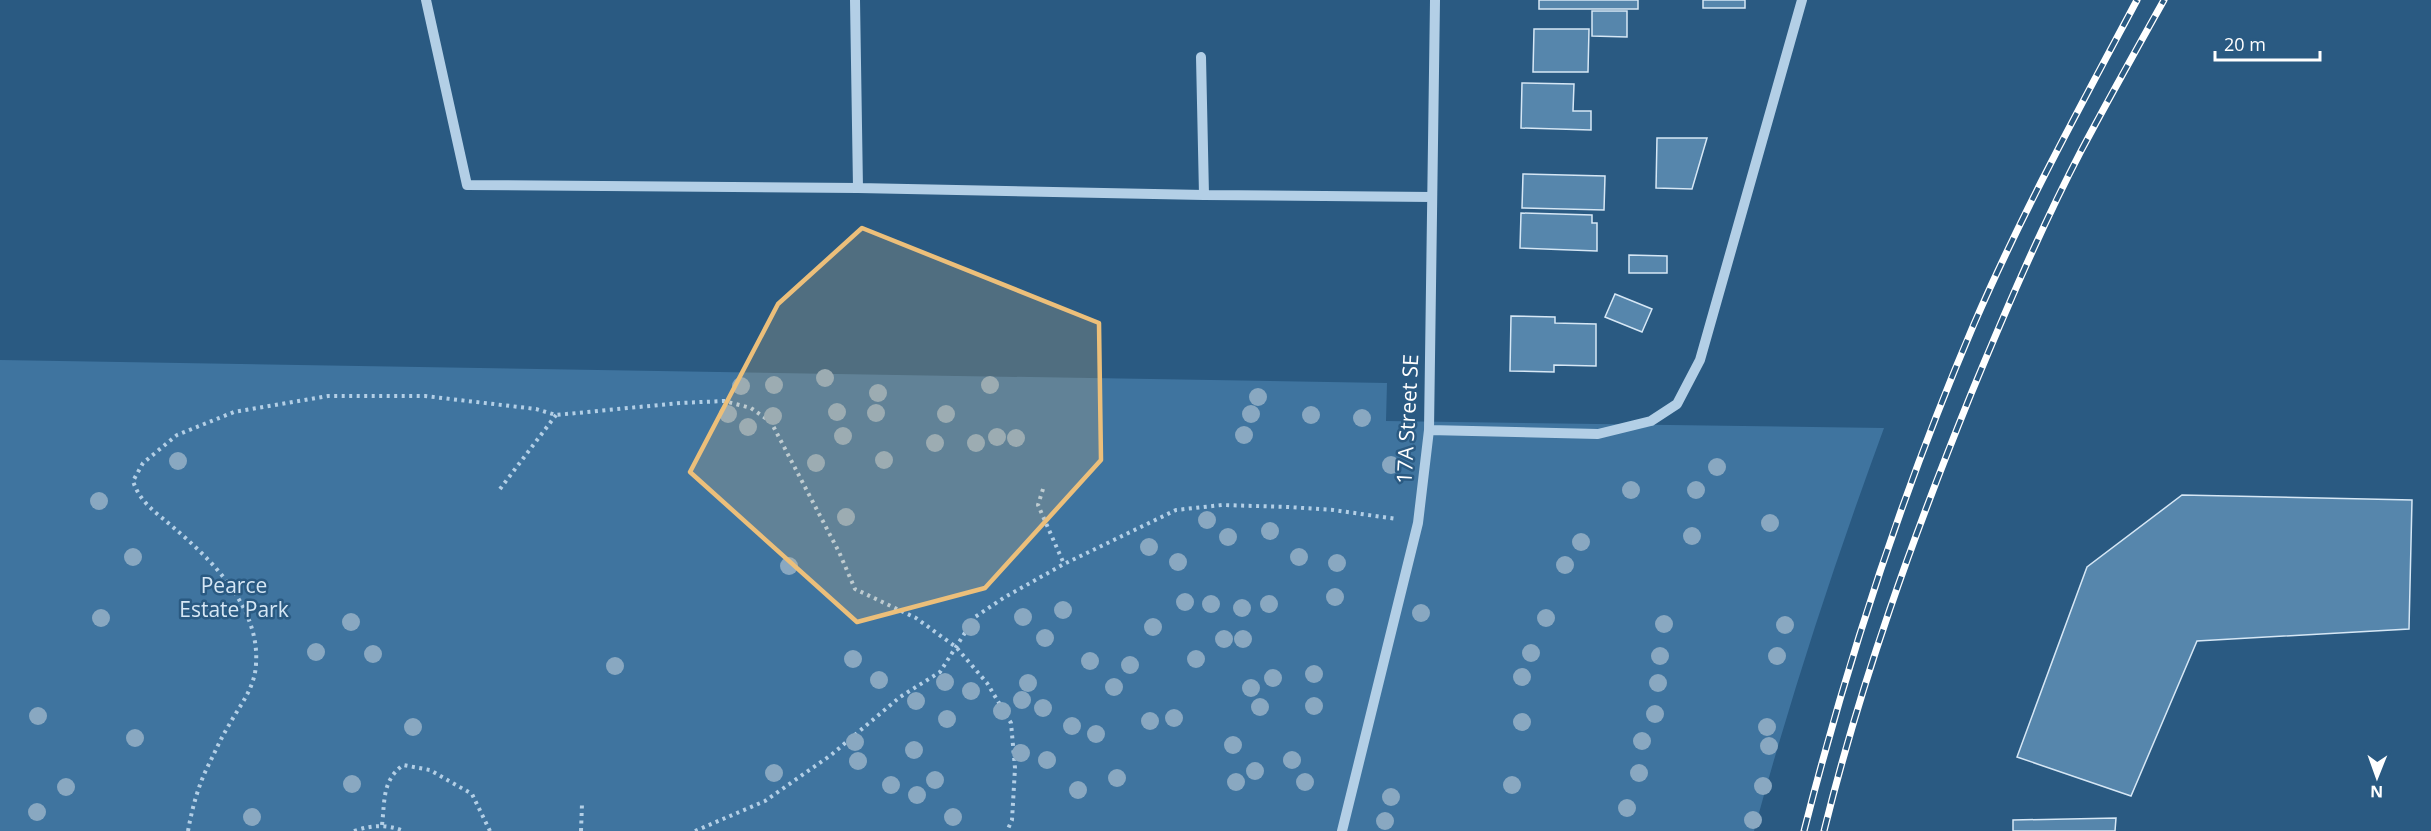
<svg xmlns="http://www.w3.org/2000/svg" width="2431" height="831" font-family="'Open Sans',sans-serif">
<rect width="100%" height="100%" fill="#2a5a82"/>
<path fill="#3f749f" d="M0,360L1387,383L1386,421L1884,428C1835,561 1791,695 1754,831H0Z"/>
<path fill="#5686ac" stroke="#d6e7f5" stroke-width="1.5" d="M1539,0H1638V9H1539Z
M1703,0H1745V8H1703Z
M1592,11H1627V37L1592,36Z
M1534,29H1589L1588,72H1533Z
M1522,83L1574,84L1573,111H1591V130L1521,128Z
M1657,138H1707L1692,189L1656,188Z
M1523,174L1605,176L1604,210L1522,208Z
M1521,213L1592,215V223H1597V251L1520,248Z
M1629,255L1667,256V273H1629Z
M1615,294L1652,309L1642,332L1605,317Z
M1511,316L1555,317V323L1596,324V366L1554,365V372L1510,371Z
M2182,495L2412,500L2409,629L2197,641L2131,796L2017,757L2087,567Z
M2116,818L2115,831H2013V820Z"/>
<g fill="none" stroke-linecap="round" stroke-linejoin="round">
<path stroke="#b3cfe6" stroke-width="4" stroke-dasharray="3 4.5" stroke-linecap="butt" d="M500,489L556,415
M1043,489L1038,505L1064,564
M382,825C385,800 382,781 403,765L430,770L472,794L490,831
M188,831C192,809 198,786 208,766C215,752 221,738 229,725C240,705 255,688 256,664C260,608 213,561 174,528C157,513 140,503 133,481L143,463L177,435L234,412L328,396H425L536,409L556,415L680,403L724,401L751,408L771,422L839,552L855,589L916,618L956,647L987,683L1011,723L1015,768L1012,820L1007,831
M354,831C372,825 386,824 404,831
M581,831L582,804
M695,831L765,801L831,755L900,697L940,672L975,617L1005,597L1064,564L1176,510L1222,505L1288,507L1333,510L1397,519"/>
<path stroke="#b3cfe6" stroke-width="10" d="M426,0L467,185L858,188
M855,0L858,188L1204,195L1432,197
M1201,57L1204,195
M1429,430L1598,434L1651,421L1677,404L1700,360L1802,0
M1342,831L1418,523L1429,430L1435,0"/>
<defs>
<path id="rail" d="M1804,831C1848,658 1904,488 1974,324C2022,213 2080,107 2137,0
M1824,831C1861,681 1913,537 1971,394C2005,312 2040,230 2081,151C2108,100 2136,50 2164,0"/>
</defs>
<use href="#rail" stroke="#fff" stroke-width="7"/>
<use href="#rail" stroke="#2a5a82" stroke-width="4.5" stroke-dasharray="14" stroke-linecap="butt"/>
</g>
<g fill="#89a8c1">
<circle cx="825" cy="378" r="9"/>
<circle cx="774" cy="385" r="9"/>
<circle cx="990" cy="385" r="9"/>
<circle cx="741" cy="386" r="9"/>
<circle cx="878" cy="393" r="9"/>
<circle cx="1258" cy="397" r="9"/>
<circle cx="837" cy="412" r="9"/>
<circle cx="876" cy="413" r="9"/>
<circle cx="728" cy="414" r="9"/>
<circle cx="946" cy="414" r="9"/>
<circle cx="1251" cy="414" r="9"/>
<circle cx="1311" cy="415" r="9"/>
<circle cx="773" cy="416" r="9"/>
<circle cx="1362" cy="418" r="9"/>
<circle cx="748" cy="427" r="9"/>
<circle cx="1244" cy="435" r="9"/>
<circle cx="843" cy="436" r="9"/>
<circle cx="997" cy="437" r="9"/>
<circle cx="1016" cy="438" r="9"/>
<circle cx="935" cy="443" r="9"/>
<circle cx="976" cy="443" r="9"/>
<circle cx="884" cy="460" r="9"/>
<circle cx="178" cy="461" r="9"/>
<circle cx="816" cy="463" r="9"/>
<circle cx="1391" cy="465" r="9"/>
<circle cx="1717" cy="467" r="9"/>
<circle cx="1631" cy="490" r="9"/>
<circle cx="1696" cy="490" r="9"/>
<circle cx="99" cy="501" r="9"/>
<circle cx="846" cy="517" r="9"/>
<circle cx="1207" cy="520" r="9"/>
<circle cx="1770" cy="523" r="9"/>
<circle cx="1270" cy="531" r="9"/>
<circle cx="1692" cy="536" r="9"/>
<circle cx="1228" cy="537" r="9"/>
<circle cx="1581" cy="542" r="9"/>
<circle cx="1149" cy="547" r="9"/>
<circle cx="133" cy="557" r="9"/>
<circle cx="1299" cy="557" r="9"/>
<circle cx="1178" cy="562" r="9"/>
<circle cx="1337" cy="563" r="9"/>
<circle cx="1565" cy="565" r="9"/>
<circle cx="789" cy="566" r="9"/>
<circle cx="1335" cy="597" r="9"/>
<circle cx="1185" cy="602" r="9"/>
<circle cx="1211" cy="604" r="9"/>
<circle cx="1269" cy="604" r="9"/>
<circle cx="1242" cy="608" r="9"/>
<circle cx="1063" cy="610" r="9"/>
<circle cx="1421" cy="613" r="9"/>
<circle cx="1023" cy="617" r="9"/>
<circle cx="101" cy="618" r="9"/>
<circle cx="1546" cy="618" r="9"/>
<circle cx="351" cy="622" r="9"/>
<circle cx="1664" cy="624" r="9"/>
<circle cx="1785" cy="625" r="9"/>
<circle cx="971" cy="627" r="9"/>
<circle cx="1153" cy="627" r="9"/>
<circle cx="1045" cy="638" r="9"/>
<circle cx="1224" cy="639" r="9"/>
<circle cx="1243" cy="639" r="9"/>
<circle cx="316" cy="652" r="9"/>
<circle cx="1531" cy="653" r="9"/>
<circle cx="373" cy="654" r="9"/>
<circle cx="1660" cy="656" r="9"/>
<circle cx="1777" cy="656" r="9"/>
<circle cx="853" cy="659" r="9"/>
<circle cx="1196" cy="659" r="9"/>
<circle cx="1090" cy="661" r="9"/>
<circle cx="1130" cy="665" r="9"/>
<circle cx="615" cy="666" r="9"/>
<circle cx="1314" cy="674" r="9"/>
<circle cx="1522" cy="677" r="9"/>
<circle cx="1273" cy="678" r="9"/>
<circle cx="879" cy="680" r="9"/>
<circle cx="945" cy="682" r="9"/>
<circle cx="1028" cy="683" r="9"/>
<circle cx="1658" cy="683" r="9"/>
<circle cx="1114" cy="687" r="9"/>
<circle cx="1251" cy="688" r="9"/>
<circle cx="971" cy="691" r="9"/>
<circle cx="1022" cy="700" r="9"/>
<circle cx="916" cy="701" r="9"/>
<circle cx="1314" cy="706" r="9"/>
<circle cx="1260" cy="707" r="9"/>
<circle cx="1043" cy="708" r="9"/>
<circle cx="1002" cy="711" r="9"/>
<circle cx="1655" cy="714" r="9"/>
<circle cx="38" cy="716" r="9"/>
<circle cx="1174" cy="718" r="9"/>
<circle cx="947" cy="719" r="9"/>
<circle cx="1150" cy="721" r="9"/>
<circle cx="1522" cy="722" r="9"/>
<circle cx="1072" cy="726" r="9"/>
<circle cx="413" cy="727" r="9"/>
<circle cx="1767" cy="727" r="9"/>
<circle cx="1096" cy="734" r="9"/>
<circle cx="135" cy="738" r="9"/>
<circle cx="1642" cy="741" r="9"/>
<circle cx="855" cy="742" r="9"/>
<circle cx="1233" cy="745" r="9"/>
<circle cx="1769" cy="746" r="9"/>
<circle cx="914" cy="750" r="9"/>
<circle cx="1021" cy="753" r="9"/>
<circle cx="1047" cy="760" r="9"/>
<circle cx="1292" cy="760" r="9"/>
<circle cx="858" cy="761" r="9"/>
<circle cx="1255" cy="771" r="9"/>
<circle cx="774" cy="773" r="9"/>
<circle cx="1639" cy="773" r="9"/>
<circle cx="1117" cy="778" r="9"/>
<circle cx="935" cy="780" r="9"/>
<circle cx="1236" cy="782" r="9"/>
<circle cx="1305" cy="782" r="9"/>
<circle cx="352" cy="784" r="9"/>
<circle cx="891" cy="785" r="9"/>
<circle cx="1512" cy="785" r="9"/>
<circle cx="1763" cy="786" r="9"/>
<circle cx="66" cy="787" r="9"/>
<circle cx="1078" cy="790" r="9"/>
<circle cx="917" cy="795" r="9"/>
<circle cx="1391" cy="797" r="9"/>
<circle cx="1627" cy="808" r="9"/>
<circle cx="37" cy="812" r="9"/>
<circle cx="252" cy="817" r="9"/>
<circle cx="953" cy="817" r="9"/>
<circle cx="1753" cy="820" r="9"/>
<circle cx="1385" cy="821" r="9"/>
</g>
<path fill="#ecbf7a" fill-opacity="0.2" stroke="#ecbf7a" stroke-width="4.5" stroke-linejoin="round" d="M862,228L1099,323L1101,460L985,588L857,622L690,472L778,304Z"/>
<g text-anchor="middle" dominant-baseline="central" stroke-width="5" stroke-linejoin="round" paint-order="stroke">
<g font-size="21" fill="#fff" stroke="#2a5a82">
<text transform="translate(1407 419) rotate(-87)">17A Street SE</text>
</g>
<g font-size="21" fill="#d6e7f5" stroke="#2a5a82">
<text x="234" y="585">Pearce<tspan x="234" dy="24">Estate Park</tspan></text>
</g>
</g>
<g transform="translate(2377 777) rotate(181)" stroke="#2a5a82" stroke-width="4.5" paint-order="stroke">
<path d="M0-4.5L10 22L0 15L-10 22Z" fill="#ffffff"/>
<text y="-9" font-size="16" font-weight="bold" text-anchor="middle" fill="#ffffff">N</text>
</g>
<path d="M2215 51v9h105v-9" fill="none" stroke="#ffffff" stroke-width="3"/>
<text x="2224" y="51" font-size="18" fill="#ffffff" stroke="#2a5a82" stroke-width="4.5" paint-order="stroke">20 m</text>
</svg>
